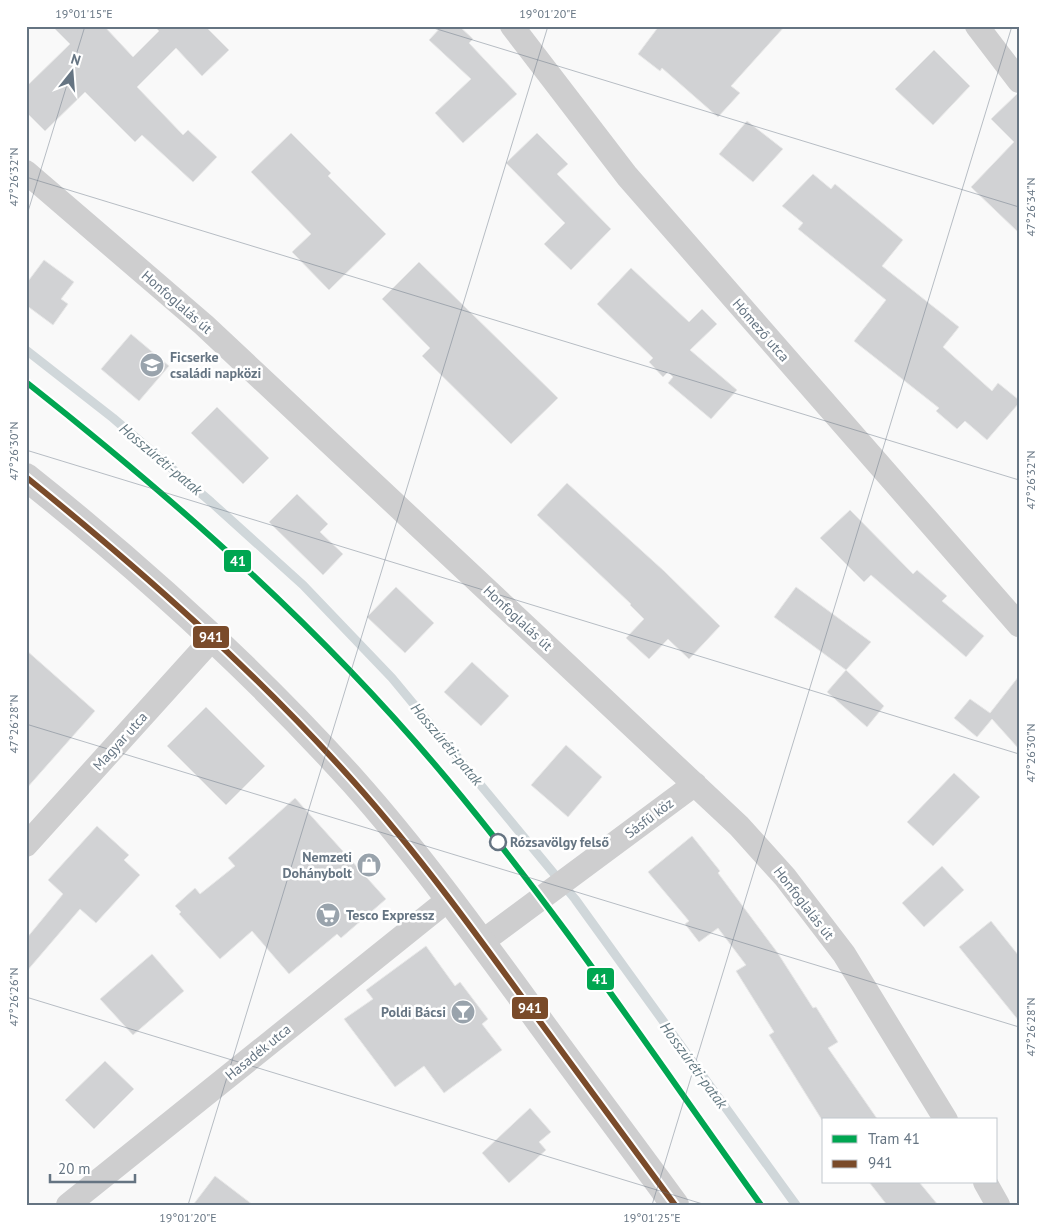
<svg xmlns="http://www.w3.org/2000/svg" width="1045" height="1231" font-family="'PT Sans',sans-serif">
<rect width="100%" height="100%" fill="#f9f9f9"/>
<g fill="none" stroke-linecap="round" stroke-linejoin="round">
<path stroke="#d0d7da" stroke-width="9" d="M26,350L113,418L211,502L303,585L392,678L575,899L796,1205"/>
</g>
<path fill="#d1d2d4" stroke="#e8e8e8" d="M52,26H104L133,57L159,31L154,26H205L229,50L202,76L176,48L137,87L183,135L188,130L217,157L193,182L142,135L135,142L85,92L45,131L26,112V87L70,44Z
M442,26H459L473,39L469,43L517,94L463,143L435,113L471,79L429,40Z
M659,26H785L731,86L740,93L718,117L662,68L660,71L638,54Z
M934,50L970,86L933,125L895,89Z
M1017,94H1019V233L971,187L1014,142L991,119Z
M747,121L783,149L753,182L719,154Z
M291,133L331,173L328,176L386,234L329,290L292,252L311,234L251,172Z
M537,133L568,164L557,174L611,229L571,270L544,244L565,223L506,163Z
M813,174L831,189L835,184L903,240L882,266L959,327L943,347L992,391L998,383L1019,400V403L987,440L965,421L957,429L936,411L939,408L854,341L886,300L798,229L803,223L782,206Z
M44,260L74,282L61,299L68,304L53,325L26,305V284Z
M419,262L558,398L511,444L422,356L430,348L382,299Z
M631,268L689,322L702,309L717,324L690,350L737,390L711,419L668,383L673,377L668,372L663,377L649,362L653,358L597,304Z
M131,334L169,366L139,401L101,369Z
M217,407L269,458L243,484L191,433Z
M567,483L664,571L720,626L689,659L668,639L649,659L626,638L644,619L630,605L631,604L537,515Z
M297,494L328,524L320,532L343,554L323,575L269,522Z
M850,510L913,574L917,570L947,596L942,601L984,636L966,657L871,575L864,582L820,538Z
M396,587L434,623L405,653L367,617Z
M796,587L871,642L846,670L774,617Z
M26,650L95,711L26,789Z
M472,662L509,696L481,726L444,692Z
M846,670L884,706L867,727L827,692Z
M1019,676V749L992,719L977,737L954,718L970,699L990,713Z
M206,707L265,766L226,805L167,746Z
M566,745L602,777L568,817L531,785Z
M954,773L980,797L933,846L907,822Z
M295,798L386,899L341,938L337,934L289,974L252,931L220,959L179,914L181,912L175,906L195,888L200,894L235,866L228,858Z
M97,826L129,855L124,860L140,875L96,923L80,909L26,972V939L63,894L48,880Z
M692,836L720,871L718,873L777,952L813,1008L816,1007L838,1042L828,1048L878,1120H822L769,1035L774,1032L736,971L746,965L718,928L699,942L685,924L689,921L648,872Z
M942,866L964,890L924,927L902,903Z
M991,921L1019,956V1021L959,947Z
M426,946L455,986L460,982L488,1019L482,1024L502,1050L444,1093L424,1066L395,1087L344,1019L373,999L366,990Z
M152,954L184,991L133,1035L100,999Z
M105,1061L134,1089L94,1129L65,1100Z
M530,1108L551,1132L539,1142L546,1150L509,1183L482,1153Z
M215,1176L253,1205H193Z
M869,1182H919L938,1205H887Z"/>
<g fill="none" stroke-linecap="round" stroke-linejoin="round">
<path stroke="#cececf" stroke-width="24" d="M512,26L627,176L1019,625
M977,26L1019,81
M26,172L204,325L739,826L785,877L844,954L946,1120
M26,845L213,638
M482,942L695,784
M985,1182L998,1205
M68,1205L449,899"/>
<path stroke="#cececf" stroke-width="28" d="M26,477C143,570 254,671 354,782C418,854 475,933 532,1011C579,1076 628,1140 675,1205"/>
<defs>
<path id="bus-1" d="M26,477C142,571 254,670 354,782C419,855 477,935 535,1015C581,1078 628,1141 675,1205"/>
</defs>
<use href="#bus-1" stroke="#fff" stroke-width="10"/>
<use href="#bus-1" stroke="#7a4b2a" stroke-width="6"/>
<defs>
<path id="tram-1" d="M26,382C178,502 323,630 447,779C560,914 658,1062 761,1205"/>
</defs>
<use href="#tram-1" stroke="#fff" stroke-width="10"/>
<use href="#tram-1" stroke="#00a651" stroke-width="6"/>
</g>
<path fill="none" stroke="#657482" stroke-width="1" stroke-opacity="0.45" d="M427,26L1019,207M26,177L1019,480M26,218L85,26M26,450L1019,754M26,724L1019,1027M26,997L706,1205M188,1205L548,26M652,1205L1012,26"/>
<defs>
<symbol id="school-disc" viewBox="-11 -11 22 22"><circle r="9.5" fill="#99a3ac" stroke="#fff"/><path d="M0-5L7-2L0 1L-7-2ZM-4 1L0 2.5L4 1V4Q0 6-4 4Z" fill="#fff"/></symbol>
<symbol id="shop-disc" viewBox="-11 -11 22 22"><circle r="9.5" fill="#99a3ac" stroke="#fff"/><path d="M-5-2.5h2.3a2.7 3.5 0 0 1 5.4 0H5L5.5 6h-11ZM-1.5-2.5h3a1.5 2.3 0 0 0-3 0Z" fill="#fff"/></symbol>
<symbol id="supermarket-disc" viewBox="-11 -11 22 22"><circle r="9.5" fill="#99a3ac" stroke="#fff"/><path d="M-6-5.5h2.5l.6 2H6L4.5 2H-2.5L-4.4-4H-6ZM-1.5 3.2a1.3 1.3 0 1 0 .1 0ZM3 3.2a1.3 1.3 0 1 0 .1 0Z" fill="#fff"/></symbol>
<symbol id="bar-disc" viewBox="-11 -11 22 22"><circle r="9.5" fill="#99a3ac" stroke="#fff"/><path d="M-6-5H6L.8 .8V4.5H3.5V6h-7V4.5H-.8V.8Z" fill="#fff"/></symbol>
</defs>
<g fill-rule="evenodd">
<use href="#school-disc" x="138" y="351" width="28" height="28"/>
<use href="#shop-disc" x="355" y="851" width="28" height="28"/>
<use href="#supermarket-disc" x="314" y="901" width="28" height="28"/>
<use href="#bar-disc" x="449" y="998" width="28" height="28"/>
</g>
<circle fill="#fff" stroke="#657482" stroke-width="2.5" cx="498" cy="842" r="8"/>
<g text-anchor="middle" dominant-baseline="central" stroke-width="5" stroke-linejoin="round" paint-order="stroke">
<g font-size="14" fill="#657482" stroke="#fff">
<text transform="translate(177 302) rotate(41)">Honfoglalás út</text>
<text transform="translate(761 330) rotate(49)">Hómező utca</text>
<text transform="translate(518 618) rotate(43)">Honfoglalás út</text>
<text transform="translate(120 741) rotate(-48)">Magyar utca</text>
<text transform="translate(649 818) rotate(-37)">Sásfű köz</text>
<text transform="translate(804 903) rotate(52)">Honfoglalás út</text>
<text transform="translate(258 1052) rotate(-39)">Hasadék utca</text>
</g>
<g font-size="14" font-weight="bold" fill="#657482" stroke="#fff" text-anchor="start">
<text x="170" y="357">Ficserke<tspan x="170" dy="16">családi napközi</tspan></text>
<text x="352" y="857" text-anchor="end">Nemzeti<tspan x="352" dy="16">Dohánybolt</tspan></text>
<text x="346" y="915">Tesco Expressz</text>
<text x="446" y="1012" text-anchor="end">Poldi Bácsi</text>
</g>
<g font-size="14" font-weight="bold" fill="#657482" stroke="#fff" text-anchor="start">
<text x="510" y="842">Rózsavölgy felső</text>
</g>
<g font-size="15" font-style="italic" fill="#657a83" stroke="#fff">
<text transform="translate(161 459) rotate(40)">Hosszúréti-patak</text>
<text transform="translate(447 744) rotate(50)">Hosszúréti-patak</text>
<text transform="translate(694 1065) rotate(54)">Hosszúréti-patak</text>
</g>
</g>
<g stroke="#fff" stroke-width="2">
<rect x="223" y="549" width="29" height="24" rx="5" fill="#00a651"/>
<rect x="192" y="625" width="38" height="24" rx="5" fill="#7a4b2a"/>
<rect x="586" y="967" width="29" height="24" rx="5" fill="#00a651"/>
<rect x="511" y="996" width="38" height="24" rx="5" fill="#7a4b2a"/>
</g>
<g font-size="14" text-anchor="middle" font-weight="bold" fill="#fff">
<text x="238" y="566">41</text>
<text x="211" y="642">941</text>
<text x="600" y="984">41</text>
<text x="530" y="1013">941</text>
</g>
<rect width="1045" height="1231" fill="none" stroke="#ffffff" stroke-width="55"/>
<rect x="822" y="1118" width="175" height="65" fill="#ffffff" stroke="#c1c7cd"/>
<rect x="832" y="1135" width="25" height="8" fill="#00a651" stroke="#c1c7cd"/>
<text x="868" y="1144" font-size="15" fill="#657482">Tram 41</text>
<rect x="832" y="1160" width="25" height="8" fill="#7a4b2a" stroke="#c1c7cd"/>
<text x="868" y="1168" font-size="15" fill="#657482">941</text>
<g transform="translate(72 72) rotate(17)" stroke="#ffffff" stroke-width="4" paint-order="stroke">
<path d="M0-4L9 19L0 12L-9 19Z" fill="#657482"/>
<text y="-8" font-size="14" font-weight="bold" text-anchor="middle" fill="#657482">N</text>
</g>
<path d="M50 1174v8h85v-8" fill="none" stroke="#657482" stroke-width="2.5"/>
<text x="58" y="1174" font-size="15" fill="#657482" stroke="#ffffff" stroke-width="4" paint-order="stroke">20 m</text>
<rect x="28" y="28" width="990" height="1176" fill="none" stroke="#657482" stroke-width="2"/>
<g font-size="12" text-anchor="middle" fill="#657482">
<text x="84" y="18">19°01'15"E</text>
<text x="548" y="18">19°01'20"E</text>
<text transform="translate(14 177) rotate(-90)" y="4">47°26'32"N</text>
<text transform="translate(1031 207) rotate(-90)" y="4">47°26'34"N</text>
<text transform="translate(14 451) rotate(-90)" y="4">47°26'30"N</text>
<text transform="translate(1031 480) rotate(-90)" y="4">47°26'32"N</text>
<text transform="translate(14 724) rotate(-90)" y="4">47°26'28"N</text>
<text transform="translate(1031 753) rotate(-90)" y="4">47°26'30"N</text>
<text transform="translate(14 997) rotate(-90)" y="4">47°26'26"N</text>
<text transform="translate(1031 1027) rotate(-90)" y="4">47°26'28"N</text>
<text x="188" y="1222">19°01'20"E</text>
<text x="652" y="1222">19°01'25"E</text>
</g>
</svg>
